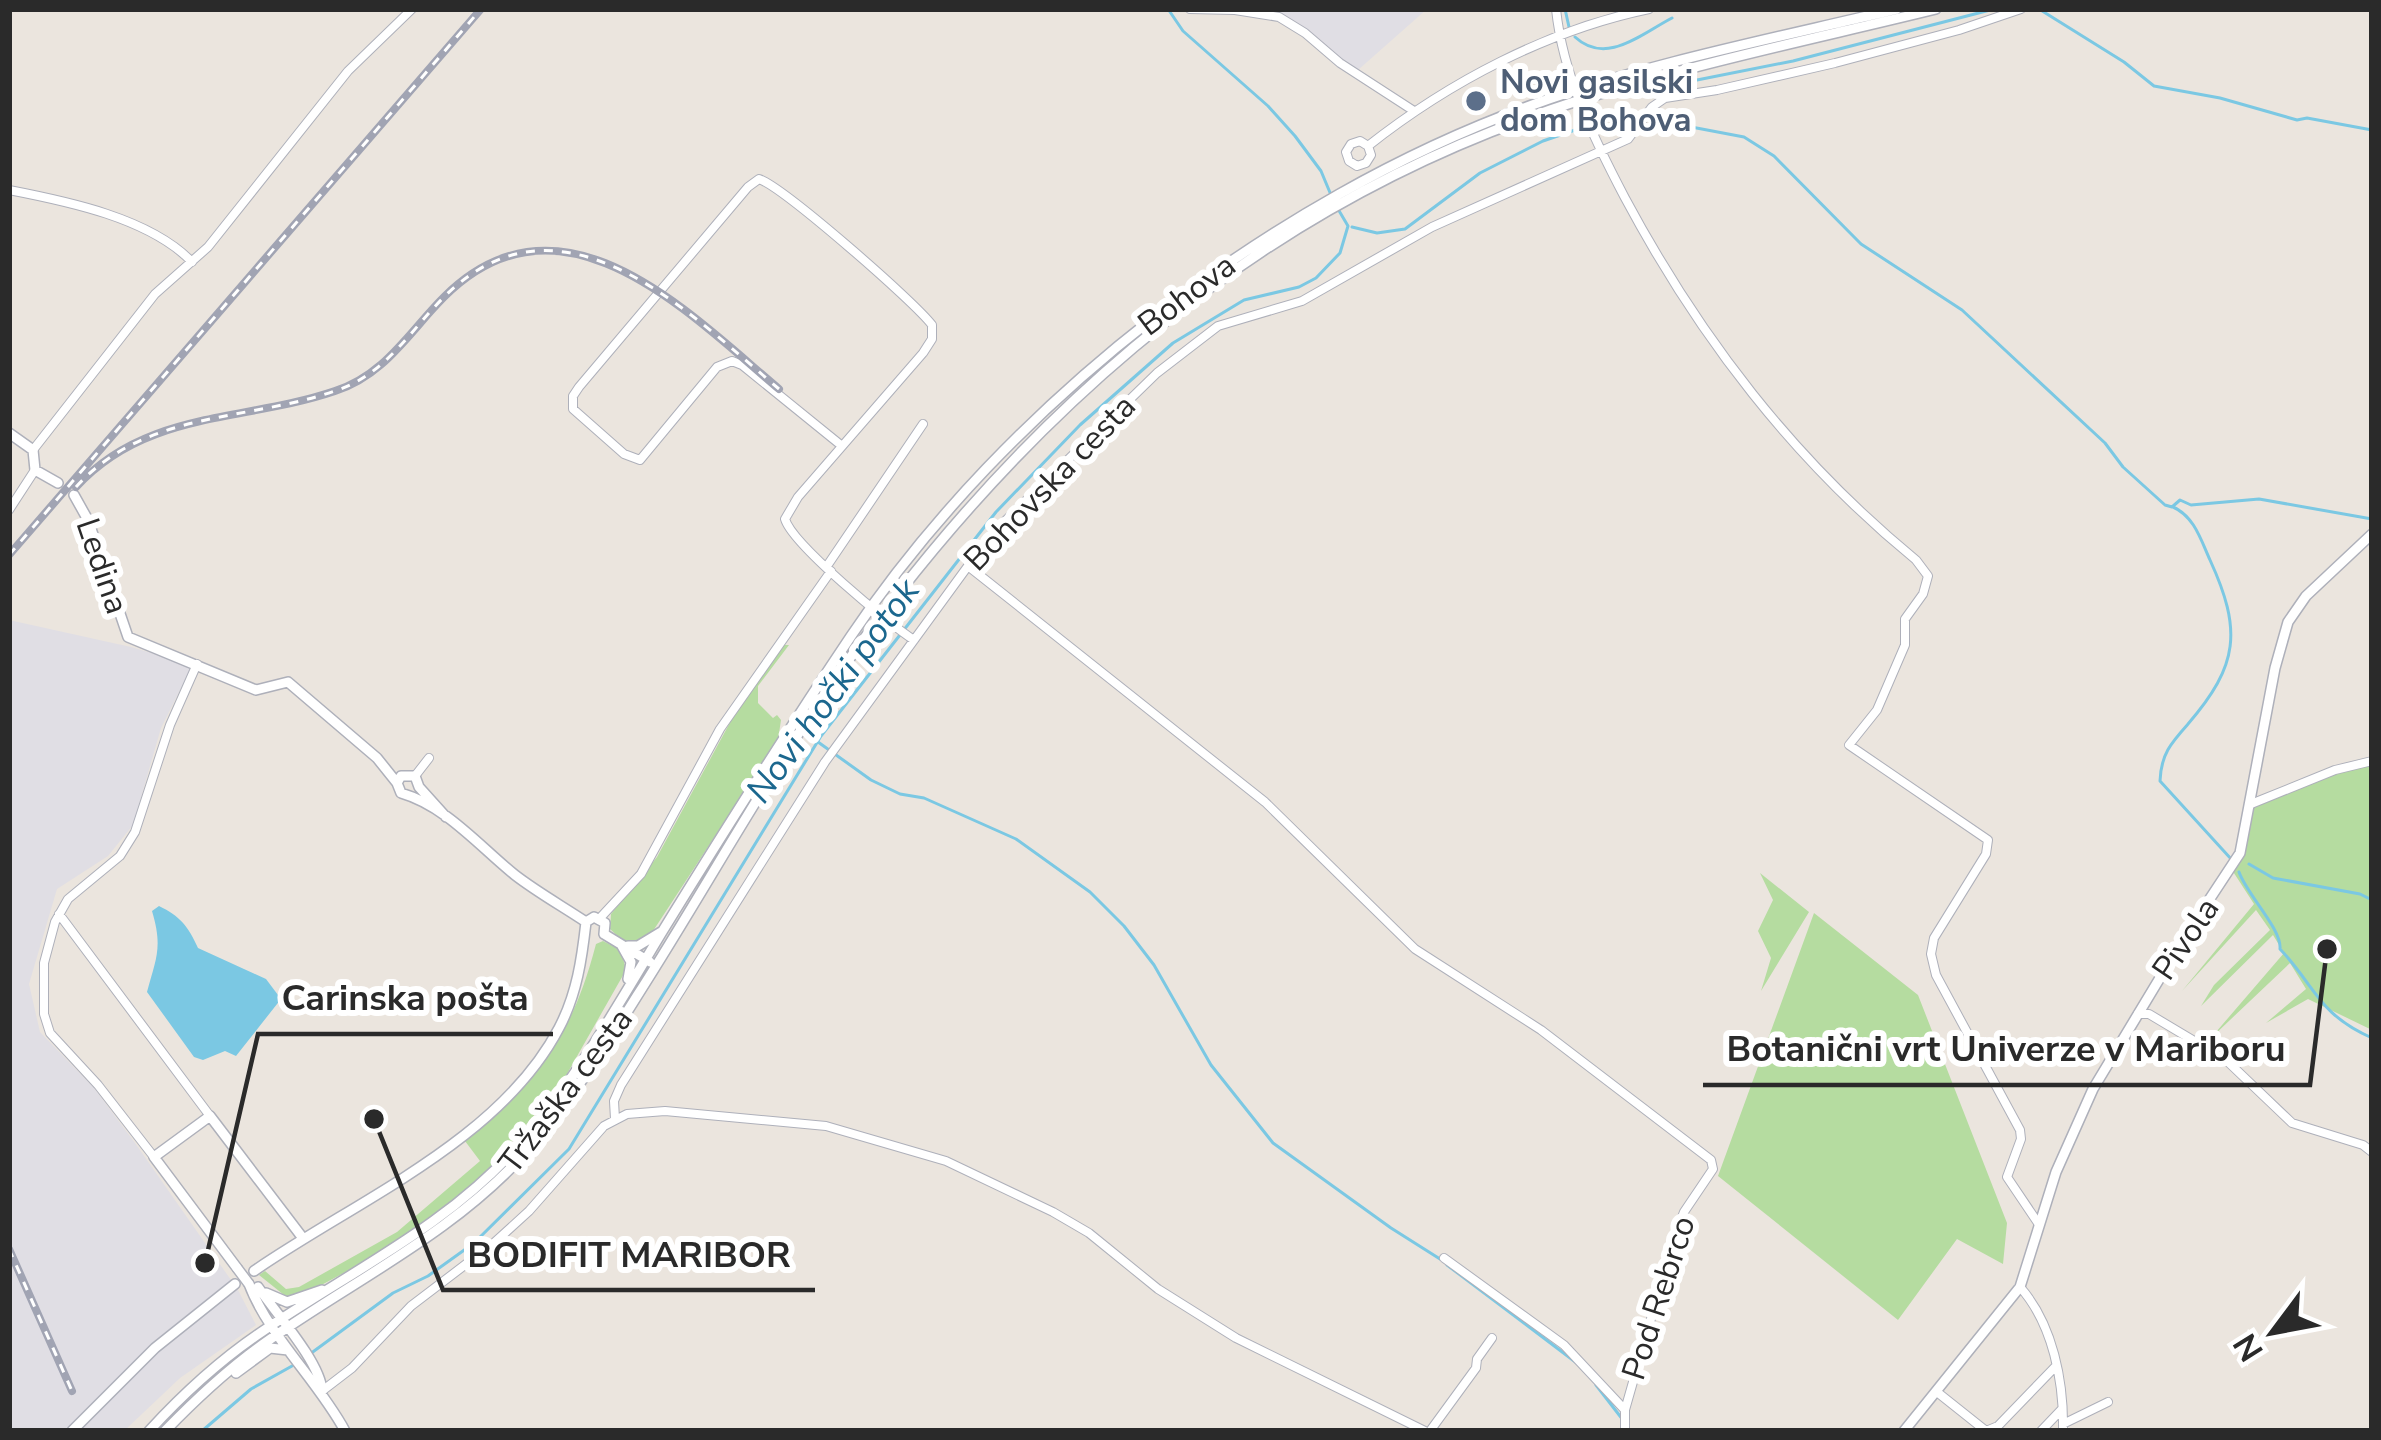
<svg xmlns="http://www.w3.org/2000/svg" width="2381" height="1440" font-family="'Nunito Sans',sans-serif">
<rect width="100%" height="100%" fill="#ebe5de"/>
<path fill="#e0dee4" d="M1271,9H1427L1358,70Z
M9,620L131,647L188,664L190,670L161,728L133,825L108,856L57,889L29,984L40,1032L94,1088L135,1143L238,1290L256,1325L180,1378L124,1431H9Z"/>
<path fill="#b5dca0" d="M784,645H789L758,686V703L773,718L777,715L781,720L778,740L653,931L639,943L623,941L610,929L611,914L657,857L733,717Z
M2372,761V1030L2308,999L2266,1023L2306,989L2290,963L2210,1039L2284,953L2273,935L2201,1006L2214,985L2270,930L2256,910L2182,991L2254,904L2232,870L2251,804Z
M1760,873L1809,912L1761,991L1771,958L1758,931L1773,900Z
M1814,913L1918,995L2007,1223L2003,1264L1957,1239L1898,1320L1718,1176Z
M603,941L621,950L626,970L563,1081L487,1171L450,1205L379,1254L301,1296L289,1299L259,1275L265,1271L286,1289L299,1287L397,1232L480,1161L465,1141C539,1072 570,1043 596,944Z"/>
<path fill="#7bc8e3" d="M159,906C180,916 188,926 198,948L266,979L281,999L236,1056L225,1051L203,1060L194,1057L147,992C156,958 163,948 152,911Z"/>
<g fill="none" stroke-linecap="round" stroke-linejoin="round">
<path stroke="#7bc8e3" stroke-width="3" d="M1168,9L1183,31L1268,106L1295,136L1321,171L1331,195
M1565,9L1569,27
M2039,9L2124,62L2154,86L2220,98L2297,120L2307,118L2372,130
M1575,37C1606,66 1641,34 1672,18
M1697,80L1793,61L1994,9
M1352,227L1377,233L1405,229L1480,173L1543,141L1616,116L1638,113L1654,119L1673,118L1686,126L1744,137L1774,156L1861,244L1962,310L2105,443L2123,467L2165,505L2172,507L2180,500L2191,505L2259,499L2372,519
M2173,507C2194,516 2201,540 2210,560C2242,630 2239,665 2188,724C2171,743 2161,754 2160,781L2232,860
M818,742L871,780L900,794L924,798L1016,839L1090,892L1124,926L1154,965L1211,1065L1273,1143L1391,1228L1440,1259
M2249,864L2273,878L2360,894L2372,900
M2239,872C2247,895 2282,929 2280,949C2316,987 2318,1014 2372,1038
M1447,1265L1578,1364
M310,1354L393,1293L428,1276L474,1243L569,1149L821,736L996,512L1080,425L1173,343L1244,300L1299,287L1316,278L1340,253L1348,226L1338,209
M1596,1385L1623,1420
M202,1431L251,1389L292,1366"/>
<defs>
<path id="street" d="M1190,9L1235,10L1279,17L1305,33L1340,63L1414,111
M1556,9C1563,76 1594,139 1625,198C1700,338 1793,459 1916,560L1928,576L1923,594L1905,619V645L1877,710L1849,745L1988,840L1986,854L1934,938L1931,954L1936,975L2020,1130L2021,1139L2007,1177L2038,1223
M1368,146L1360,141L1351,144L1346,152L1349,161L1357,166L1366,163L1371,155L1368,146C1449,82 1548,30 1649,9
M9,190C66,201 150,218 192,262
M842,446L742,365L732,361L717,367L640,460L624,454L573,409V396L579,387L748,187L759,179C783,187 915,302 932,325V339L923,353L798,497L785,519C792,544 889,624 914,640
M33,450L155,294L208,247L348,71L412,9
M9,510L35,470
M827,566L923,424
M968,566L1265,802L1415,949L1541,1030L1711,1160L1713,1169L1684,1212L1674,1238L1625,1410
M415,776L429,758
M2251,804L2335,770L2372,761
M59,914L210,1116
M600,918L641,874L720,729L831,571
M2138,1014H2149L2226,1060L2292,1123L2363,1145L2372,1152
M615,1119L614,1101L621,1085L825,762L968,566L1007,519L1157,373L1218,326L1302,301L1432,227L1628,139L1652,107L1665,98L1717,90L1835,63L1959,30L2021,9
M154,1157L98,1085L50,1033L44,1014V963L55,922L68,899L120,856L135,832L170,725L197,664
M1444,1258L1564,1345L1625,1410V1431
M2020,1287C2053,1324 2064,1382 2063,1431
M322,1391L352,1368L411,1306L495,1242L529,1211L604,1126L627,1114L665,1111L826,1126L946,1161L1053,1212L1089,1233L1158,1289L1236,1338L1425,1431
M1937,1392L1986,1431
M2063,1424L2108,1402
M1430,1431L1476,1368L1477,1359L1492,1338
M1986,1431L1998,1426L2055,1367
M2041,1431L2062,1409"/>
<path id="secondary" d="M9,433L33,450L35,470L58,483
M74,495L88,520L128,637L256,690L288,682L377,758L397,783
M446,817L419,787L415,776H401L397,783L401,793C446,806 479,846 515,875C537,892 562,906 586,922
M586,922L594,917L605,923L604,934
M604,934L650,962
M622,946L631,962L628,979
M628,946H638L661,932
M237,1268L154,1157L210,1116L302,1237
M254,1271C355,1201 500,1141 559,1028C577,994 582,958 586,922
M249,1284C268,1335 319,1382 345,1431
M258,1287C275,1312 321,1363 322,1391
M266,1293L287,1302L322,1290
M236,1373L270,1348L288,1350
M72,1431L155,1348L235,1284
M149,1431C183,1394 221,1359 263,1331C351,1271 446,1227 518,1146C575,1082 618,1005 662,932C723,833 786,733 851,636C1007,404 1272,198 1535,104C1652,62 1776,38 1897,9
M165,1431C195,1400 227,1370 262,1345C353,1280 452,1235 528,1150C569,1103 604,1049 637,996C701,896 758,792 824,695C1002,435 1235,221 1536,115C1666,69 1802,42 1936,9
M1904,1431L2020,1287L2056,1172L2093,1089L2184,938L2240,853L2275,668L2288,622L2306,596L2372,534"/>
</defs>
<use href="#street" stroke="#aeb0ba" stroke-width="10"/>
<use href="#secondary" stroke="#aeb0ba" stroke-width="12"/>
<use href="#street" stroke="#fff" stroke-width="8"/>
<use href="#secondary" stroke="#fff" stroke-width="9"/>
<defs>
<path id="rail" d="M76,487C146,410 244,422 335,391C385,375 409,332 444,297C561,180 688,312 779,389
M9,555L481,9
M9,1249L72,1391"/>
</defs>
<use href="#rail" stroke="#a1a4b3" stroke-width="8"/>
<use href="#rail" stroke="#fff" stroke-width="3" stroke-dasharray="9" stroke-linecap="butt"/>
<defs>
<path id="secondary-bridge" d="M237,1268L249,1284"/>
</defs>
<use href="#secondary-bridge" stroke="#aeb0ba" stroke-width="12" stroke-linecap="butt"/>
<use href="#secondary-bridge" stroke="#fff" stroke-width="9"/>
</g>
<circle fill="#5c6f8a" stroke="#fff" stroke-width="4.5" cx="1476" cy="101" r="12"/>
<g text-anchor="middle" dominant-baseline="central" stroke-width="12" stroke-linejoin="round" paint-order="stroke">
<g font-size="33" font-weight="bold" fill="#4e5e75" stroke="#fff" text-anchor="start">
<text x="1500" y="82">Novi gasilski<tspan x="1500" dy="38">dom Bohova</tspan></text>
</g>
<g font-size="33" fill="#2a2a2a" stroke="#fff">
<text transform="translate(1187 295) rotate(-37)">Bohova</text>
<text transform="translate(1050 483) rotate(-46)">Bohovska cesta</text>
<text transform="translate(102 566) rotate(71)">Ledina</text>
<text transform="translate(2186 939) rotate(-56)">Pivola</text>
<text transform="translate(566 1091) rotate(-53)">Tržaška cesta</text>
<text transform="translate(1659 1298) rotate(-72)">Pod Rebrco</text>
</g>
<g font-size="36" font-style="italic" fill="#1b678e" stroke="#fff">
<text transform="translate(833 691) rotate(-54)">Novi hočki potok</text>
</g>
</g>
<path fill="none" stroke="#2a2a2a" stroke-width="4.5" d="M205 1263L258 1034H553M2327 949L2310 1085H1703M374 1119L443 1290H815"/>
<g fill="#2a2a2a" stroke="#fff" stroke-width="4.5">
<circle cx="205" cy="1263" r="12"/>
<circle cx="2327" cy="949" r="12"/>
<circle cx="374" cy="1119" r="12"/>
</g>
<g font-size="36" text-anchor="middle" font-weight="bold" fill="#2a2a2a" stroke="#fff" stroke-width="12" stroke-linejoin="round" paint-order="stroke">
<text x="405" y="1010">Carinska pošta</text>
<text x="2006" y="1061">Botanični vrt Univerze v Mariboru</text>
<text x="629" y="1267">BODIFIT MARIBOR</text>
</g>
<rect width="2381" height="1440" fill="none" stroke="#2a2a2a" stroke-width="24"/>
<g transform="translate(2273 1332) rotate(238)" stroke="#ffffff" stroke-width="9" paint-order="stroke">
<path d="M0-9L21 45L0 30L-21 45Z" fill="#2a2a2a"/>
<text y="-18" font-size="33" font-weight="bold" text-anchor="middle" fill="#2a2a2a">N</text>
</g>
</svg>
